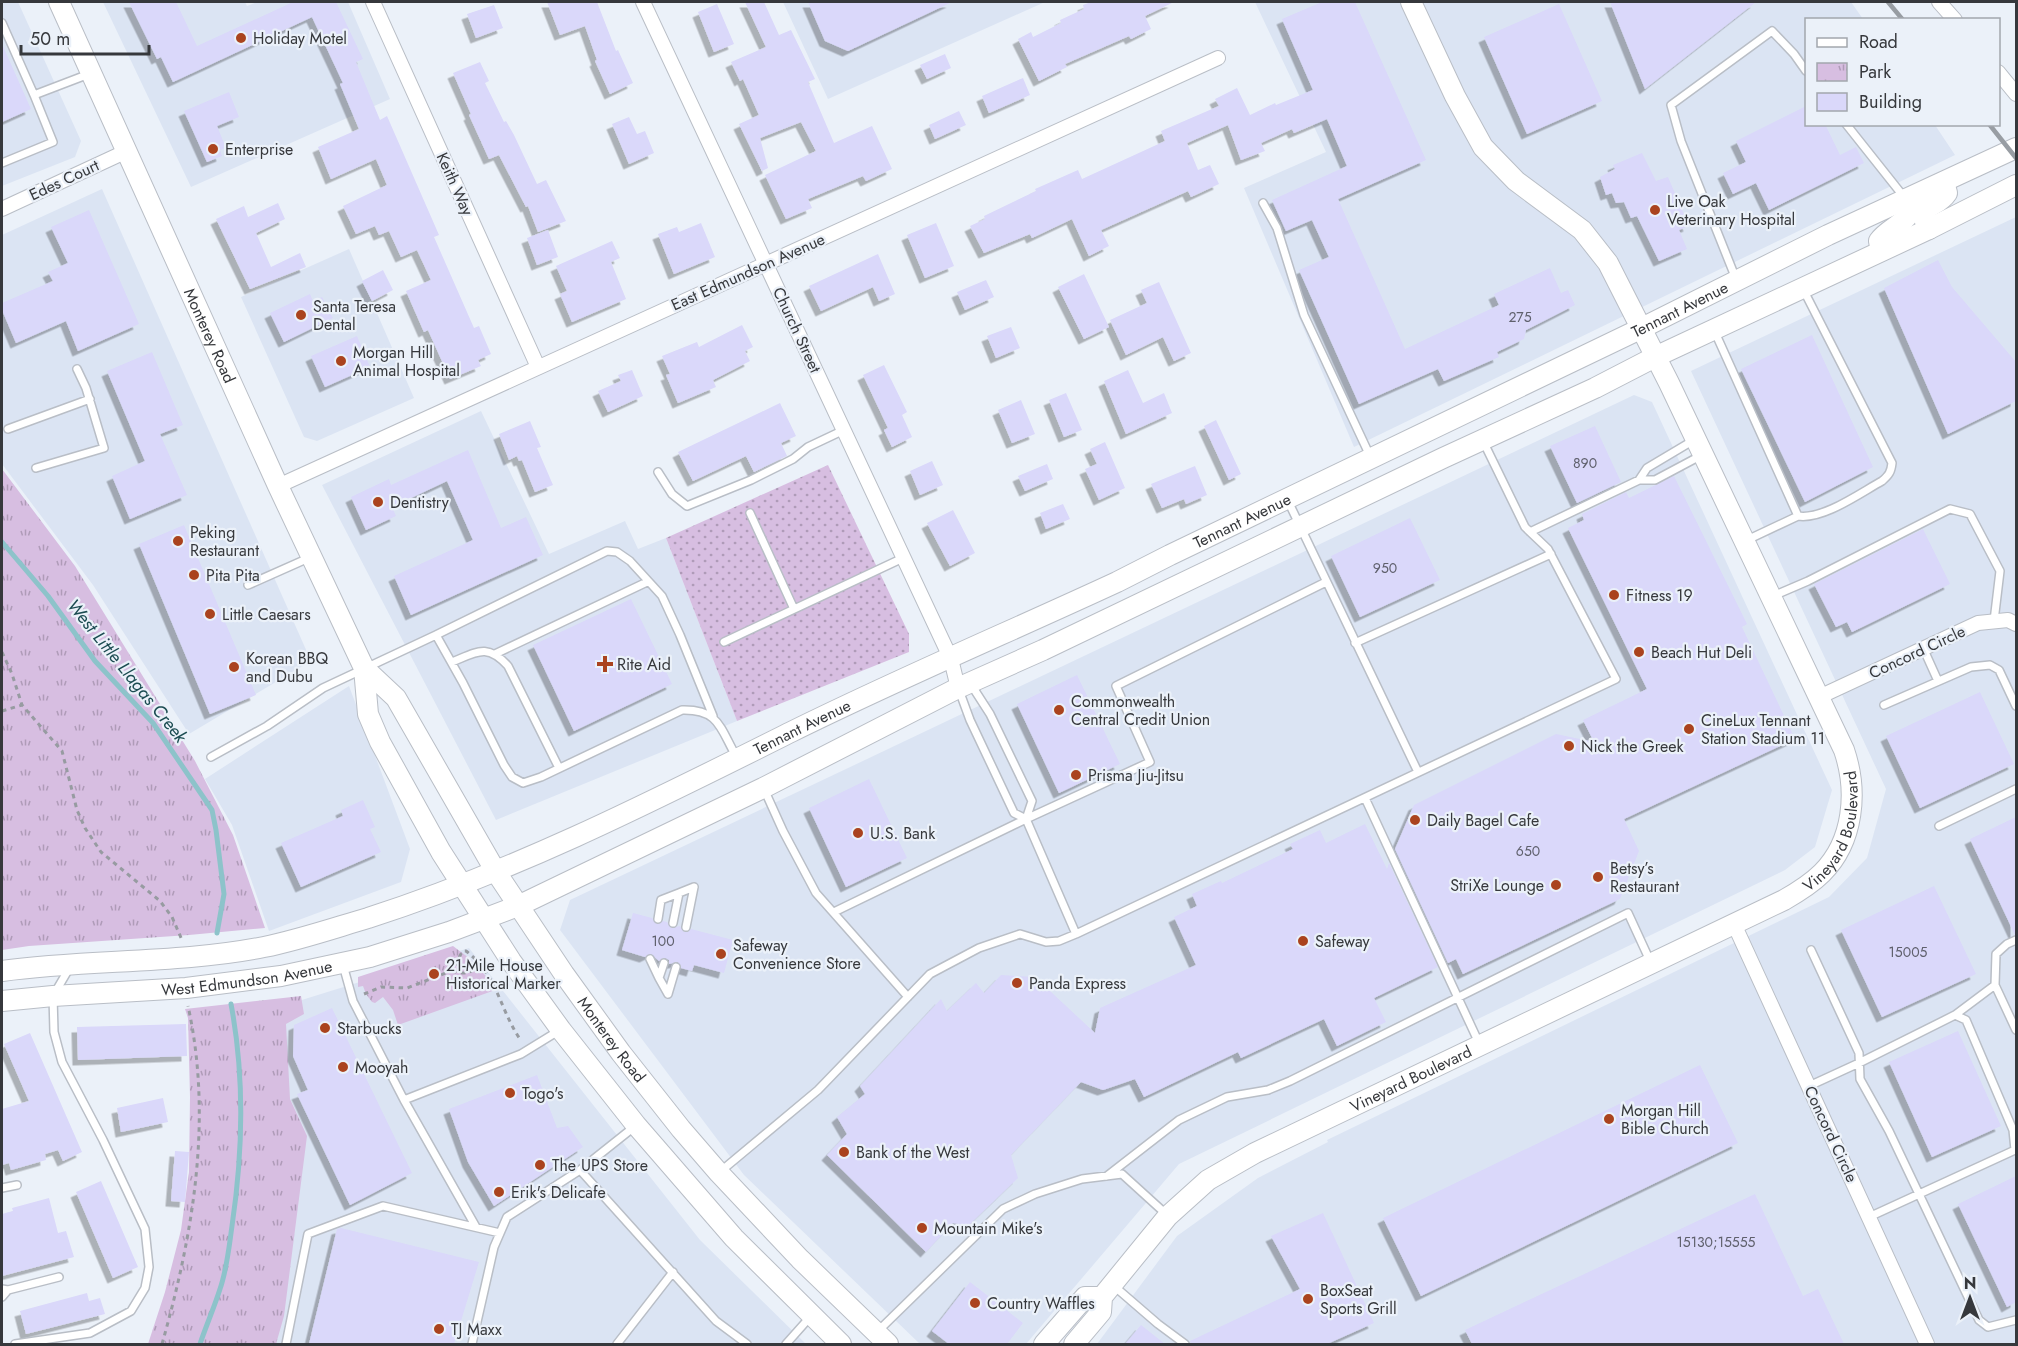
<svg xmlns="http://www.w3.org/2000/svg" width="2018" height="1346" font-family="Jost,sans-serif">
<defs>
<pattern id="grass-dots" width="8" height="8" patternUnits="userSpaceOnUse" patternTransform="scale(1.5)"><rect width="8" height="8" fill="#d7bee1"/><path d="M2 2h.1M6 6h.1" fill="none" stroke="#af9bb8" stroke-width="1.8" stroke-linecap="round"/></pattern>
<pattern id="park-tufts" width="24" height="20" patternUnits="userSpaceOnUse" patternTransform="scale(1.5)"><rect width="24" height="20" fill="#d7bee1"/><path d="M3 7l-1-3M5 7V3M7 7l1-3M15 17l-1-3M17 17v-4M19 17l1-3" fill="none" stroke="#af9bb8"/></pattern>
<filter id="shadow"><feDropShadow dx="-5.5" dy="5.5" stdDeviation="0" flood-color="#0004"/></filter>
</defs>
<rect width="100%" height="100%" fill="#ebf1f9"/>
<path fill="#dbe4f3" d="M2,2H18L81,141L75,157L2,186Z
M103,2H245L247,6L257,2H348L390,99L191,187Z
M783,2H1045L828,99Z
M1255,2H1851L1863,19L1806,20V124L1935,125L1955,155L1354,447L1244,188L1326,152Z
M102,189L311,661L189,734L93,585L2,464V235Z
M2016,217V1344H1097L1177,1236L1258,1178L1328,1142L1327,1140L1829,897L1867,858L1886,789L1691,371Z
M349,249L414,398L317,441L304,437L241,297Z
M1634,395L1652,402L1832,790L1815,847L1785,870L1179,1164L1026,1344H920L744,1175L560,930L570,900Z
M481,411L549,554L625,521L638,549L666,538L737,721L496,820L322,485Z
M349,686L410,849L401,882L269,931L232,825L205,779Z
M469,948L700,1240L806,1344H275L276,1008Z"/>
<path fill="url(#grass-dots)" d="M828,465L909,634V652L737,721L666,538Z"/>
<path fill="url(#park-tufts)" d="M2,469L75,566L195,761L233,835L265,928L189,935L29,946L2,950Z
M453,946L469,958L498,989L398,1025L393,1010L383,997L375,1003L372,1002L366,994L363,986L358,987V977Z
M301,996L304,1014L286,1024L290,1099L307,1136L284,1316L276,1344H148L165,1292L181,1230L189,1172L190,1097L188,1018L185,1009Z"/>
<g fill="none" stroke-linecap="round" stroke-linejoin="round">
<path stroke="#8dc3ca" stroke-width="5" d="M2,542L48,596L95,661L153,723L212,810L216,830L224,894L217,933
M200,1344C206,1326 214,1308 220,1289C227,1269 229,1247 232,1226C243,1152 245,1078 231,1004"/>
</g>
<path fill="#dad8fa" filter="url(#shadow)" d="M129,2H176L197,46L293,2H336L363,59L356,62L380,120L387,116L439,235L434,237L474,328L479,326L491,354L478,360L481,366L450,379L428,330L424,332L406,291L431,280L417,250L401,257L389,231L379,235L375,226L356,234L343,206L387,185L376,159L331,179L318,147L359,129L340,84L343,83L312,17L173,82L161,57L157,59Z
M547,2H597L616,51L618,50L633,83L610,94L595,61L597,60L585,26L560,35Z
M745,2H764L779,35L791,30L815,79L808,82L834,143L872,126L892,169L866,181L863,176L808,199L812,208L786,219L765,175L816,151L801,122L760,138L768,168L762,171L739,124L759,115L743,79L740,81L731,62L766,47Z
M808,2H952L848,51L825,41Z
M1091,2H1174L1145,16L1151,29L1131,39L1129,36L1065,64L1067,67L1039,81L1018,39L1031,32L1033,37L1061,23L1060,20L1084,9L1083,5Z
M1322,2H1355L1426,160L1338,199L1405,349L1499,305L1494,294L1550,268L1561,293L1568,290L1575,305L1526,330L1524,339L1497,352L1499,357L1444,381L1438,369L1359,404L1299,270L1329,257L1312,220L1286,231L1272,200L1347,166L1327,119L1294,133L1292,129L1261,143L1265,151L1241,160L1228,125L1187,143L1198,170L1210,165L1219,184L1191,197L1188,191L1101,230L1109,246L1089,256L1072,219L1032,238L1030,234L984,253L970,226L985,219L984,216L1036,191L1035,189L1078,170L1082,179L1165,141L1161,131L1219,106L1215,99L1237,88L1250,115L1275,103L1276,105L1313,90L1282,19Z
M1610,2H1756L1645,89Z
M717,4L734,44L714,52L698,12Z
M1559,4L1602,101L1527,134L1484,37Z
M494,5L503,28L476,38L467,14Z
M2,44L31,109L2,122Z
M945,54L951,68L927,79L920,65Z
M480,62L489,81L485,83L504,122L506,121L514,135L537,184L546,180L566,221L538,232L528,206L526,207L499,155L489,159L469,115L471,114L453,73Z
M1023,78L1030,95L989,113L982,96Z
M229,92L239,117L217,126L226,148L220,150L222,156L207,162L184,111Z
M1806,106V124H1825L1840,155L1856,147L1864,163L1769,210L1756,183L1733,194L1723,173L1746,162L1736,141Z
M959,111L966,125L935,139L929,125Z
M629,117L637,134L645,131L654,153L629,164L612,124Z
M1642,153L1656,181L1668,177L1689,226L1679,230L1687,249L1659,261L1637,216L1631,218L1624,202L1616,203L1612,193L1606,195L1600,177L1615,169L1613,165Z
M278,203L285,219L256,233L271,267L300,253L306,267L250,289L216,219L244,206L248,217Z
M89,210L139,324L78,351L66,321L16,343L2,310V303L53,281L48,272L68,263L51,227Z
M701,223L715,257L674,274L658,234L677,227L679,232Z
M936,223L954,266L925,278L907,235Z
M548,230L558,257L537,265L527,238Z
M612,241L620,258L611,262L626,299L572,322L560,294L567,291L556,266Z
M878,254L895,294L879,301L873,287L821,311L809,286Z
M1938,260L1952,287L2016,362V401L1948,434L1884,288Z
M383,270L393,290L372,301L362,281Z
M1084,274L1109,327L1084,339L1058,287Z
M986,280L994,297L965,310L957,292Z
M1159,282L1191,353L1174,361L1163,337L1126,355L1110,320L1147,303L1141,290Z
M310,294L313,301L322,297L333,318L284,342L270,313Z
M742,325L753,347L745,351L750,361L713,380L716,387L678,403L666,375L670,374L662,356L697,342L699,347Z
M1011,327L1020,348L996,358L987,336Z
M1812,335L1873,467L1805,502L1741,369Z
M357,336L370,367L325,387L311,356Z
M152,352L183,425L160,434L187,495L130,519L112,476L145,461L107,371Z
M884,365L907,412L902,415L912,437L892,447L884,430L888,428L863,375Z
M632,370L643,396L608,412L598,391L621,381L618,375Z
M1128,370L1143,403L1164,393L1172,413L1126,434L1104,381Z
M1066,393L1082,430L1064,437L1049,400Z
M1021,400L1035,434L1012,443L998,410Z
M780,403L796,436L781,443L787,456L754,472L746,456L693,481L678,452Z
M1216,420L1241,474L1229,480L1204,426Z
M530,421L541,447L537,448L553,485L535,492L522,460L519,461L517,456L509,460L499,434Z
M1595,426L1621,482L1577,503L1550,446Z
M1105,442L1125,488L1099,500L1085,469L1097,464L1090,449Z
M468,450L501,528L526,517L543,555L411,615L394,576L473,540L447,481L392,507L396,516L366,530L351,497L389,479L391,485Z
M932,461L943,485L920,495L910,471Z
M1047,464L1053,479L1025,491L1018,476Z
M1195,466L1207,495L1186,504L1184,499L1162,508L1151,484Z
M1674,476L1747,624L1742,627L1795,739L1624,819L1639,851L1620,899L1463,974L1456,959L1448,963L1395,849L1414,805L1556,734L1594,742L1583,720L1647,689L1568,528L1584,520L1582,514L1626,492L1629,498Z
M1063,504L1070,519L1046,529L1040,513Z
M953,510L975,553L950,566L927,523Z
M1410,518L1440,580L1360,617L1331,556Z
M184,525L256,695L210,714L139,544Z
M1923,529L1950,584L1852,632L1847,622L1836,627L1814,584Z
M631,599L672,684L574,731L533,645Z
M1077,675L1120,764L1059,793L1017,704Z
M1980,692L2014,764L1920,808L1886,736Z
M869,779L907,858L846,887L809,808Z
M363,800L375,827L370,829L381,852L301,887L281,843L343,816L341,810Z
M2016,817V934L2015,935L1970,839Z
M1365,824L1387,869L1389,863L1438,967L1374,998L1386,1022L1337,1046L1324,1019L1241,1058L1238,1052L1144,1097L1135,1079L1103,1090L1081,1082L1011,1155L1018,1178L968,1226L953,1223L926,1252L827,1155L847,1134L837,1117L865,1094L860,1086L941,999L947,1011L976,983L984,993L1001,975L1035,977L1095,1033L1100,1008L1196,965L1174,917L1197,906L1192,894L1221,881L1222,883L1293,849L1290,844L1320,830L1326,843Z
M1934,886L1976,974L1882,1017L1841,930Z
M633,913L652,918L657,924L663,921L667,922L671,928L680,926L684,932H688L691,929L733,940L724,973L694,965L692,971L681,968L678,962L669,964V960L665,958L659,961L651,954L645,957L622,950Z
M332,1008L412,1173L350,1205L297,1094L308,1090L293,1056L294,1025Z
M186,1024L187,1056L78,1060L77,1027Z
M1958,1031L2001,1126L1932,1157L1889,1062Z
M30,1033L82,1152L63,1161L58,1150L45,1154L46,1160L11,1170L9,1163L2,1165V1109L29,1101L4,1044Z
M1700,1065L1738,1143L1421,1296L1383,1218Z
M537,1075L557,1128L568,1126L583,1147L494,1206L468,1162L449,1109Z
M163,1098L168,1122L121,1132L117,1108Z
M175,1151L189,1152L185,1202L171,1201Z
M2016,1176V1302L2007,1307L1958,1204Z
M101,1181L138,1267L113,1278L76,1192Z
M1755,1194L1803,1296L1818,1289L1844,1344H1472L1465,1330Z
M49,1198L58,1233L66,1231L74,1257L2,1276V1214L13,1211L12,1208Z
M1323,1213L1374,1323L1327,1344H1191L1190,1341L1300,1289L1271,1236Z
M341,1228L479,1262L454,1344H309L337,1229Z
M970,1282L1023,1323L1007,1344H949L932,1331Z
M87,1293L89,1301L100,1298L105,1314L26,1334L20,1311Z
M1141,1325L1165,1344H1125Z"/>
<g fill="none" stroke-linecap="round" stroke-linejoin="round">
<defs>
<path id="lane" d="M2,23L34,95
M1846,124L1904,197
M2,163L53,142L34,95L89,74
M1263,203L1277,228L1304,315L1370,456
M1736,279L1681,141L1671,105L1772,31L1794,54L1806,71
M1714,330L1798,516
M8,429L90,399
M36,468L104,448L86,388L77,369
M658,472L672,494L687,506L751,480L793,459L808,447L844,430
M1639,480L1647,468L1694,440
M1288,501L1418,772
M750,513L794,609
M1530,532L1639,480H1655L1702,455
M1747,540L1798,516C1823,520 1860,493 1882,481C1889,475 1891,472 1892,463L1803,289
M248,585L311,557
M1773,596L1808,581L1950,509L1970,514L2000,571L1994,621
M436,635L607,551L617,552L630,561L662,596L680,635L713,716
M724,642L903,558
M1355,643L1551,554
M1924,650L1938,681
M495,654L647,582
M452,662C477,652 487,643 508,666L559,768
M959,690L970,720L1014,813L1026,819L1032,801L990,714L972,686
M1884,705L1971,667L1990,665L1999,670L2016,706
M211,757L267,726L323,688L436,635L463,683L504,765L512,777L523,783L541,777L682,710C719,709 720,728 736,756
M764,789L783,831L816,893L908,997
M1365,798L1479,1043
M1026,819L1076,934
M1939,826L2016,789
M834,912L1026,819L1150,762L1116,686L1326,582
M658,919L661,900L679,893
M673,923L679,893L694,887
M686,927L694,887
M1811,950L1859,1053L1860,1079L1889,1131L1979,1320L1988,1327L2016,1320
M650,959L659,978
M664,963L659,978L668,994
M343,965L353,1001L404,1100L476,1227
M1995,985L2016,1030
M668,994L676,967
M1955,1015L1995,985L1996,954L2007,944L2016,940
M1809,1086L1859,1063L1955,1015L1966,1020L2013,1130L2015,1150L1869,1217
M404,1100L521,1054L560,1030
M580,1170L716,1321L747,1344
M721,1171L818,1090L930,974L979,948L1020,934L1046,942L1059,941L1076,934L1616,679L1548,549L1525,527L1484,443
M1107,1176L1179,1120L1227,1097L1268,1090L1290,1081L1628,913L1651,963
M2,1188L17,1185
M1114,1286L1158,1324L1185,1344
M2,1289L8,1290L2,1297
M8,1290L59,1277
M877,1332L1003,1209L1035,1194L1082,1179L1122,1174L1166,1214
M15,1344L90,1333L131,1311L145,1288L149,1267L145,1229L103,1140L62,1062L54,1032L53,996L70,967
M286,1344L308,1234L383,1206L500,1233
M472,1344L494,1247L507,1217L580,1170L634,1127
M617,1344L673,1272
M786,1344L811,1316"/>
<path id="street" d="M373,2L538,367
M643,2L951,659L958,688
M1939,2L1955,20
M1998,72L2016,94
M2,209L127,151
M278,486L1218,58
M1819,697L1978,623L2008,620L2016,624
M1734,924L1927,1344"/>
<g id="secondary">
<path id="s1" d="M59,2L278,486L364,668L368,714L380,742L441,852L511,961L561,1030L636,1125L734,1238L841,1344"/>
<path d="M1929,229C1913,204 1936,210 1947,193L1944,182"/>
<path d="M1881,251L1879,241C1890,225 1920,220 1906,199"/>
<path id="s2" d="M364,668L396,698L496,872L564,974L621,1053L681,1129L719,1173L800,1259L888,1344"/>
<path id="s3" d="M2,971C89,959 178,964 264,947C299,940 334,928 368,918C515,871 653,801 791,732C898,679 1009,632 1117,582L1170,555L1640,329L1828,235L2016,148"/>
<path id="s4" d="M2,1001L53,996L186,988L281,976L370,957L449,932L518,906L763,788L958,688L1043,650L1443,458L1595,388L1655,357L1929,229L2016,185"/>
<path d="M1044,1344L1085,1297H1102"/>
<path id="s5" d="M1074,1344L1101,1312L1102,1297L1168,1216L1208,1180L1255,1153L1784,900C1798,892 1811,884 1822,873C1854,841 1858,791 1844,750L1669,383L1608,263L1582,230L1516,181L1483,147L1455,96L1411,2"/>
</g>
</defs>
<use href="#lane" stroke="#b9bec6" stroke-width="10"/>
<use href="#street" stroke="#b9bec6" stroke-width="16"/>
<use href="#secondary" stroke="#b9bec6" stroke-width="22"/>
<path stroke="#979ba1" stroke-width="3" stroke-dasharray="4.5 4.5" stroke-linecap="butt" d="M2,652L12,674L22,705L62,751L77,810L85,828L101,852L160,901L172,917L182,940
M2,711L22,705
M452,971C463,974 472,975 478,964
M364,994L381,987L407,988L451,971C459,965 457,958 463,951H466C498,976 499,1008 520,1039
M162,1344C193,1235 213,1119 188,1006"/>
<use href="#lane" stroke="#fff" stroke-width="7"/>
<use href="#street" stroke="#fff" stroke-width="14"/>
<use href="#secondary" stroke="#fff" stroke-width="20"/>
<path stroke="#989da3" stroke-width="4.5" d="M1888,2L1903,20
M1989,124L2016,158"/>
</g>
<g fill="#aa431e" stroke="#ebf1f9" stroke-width="2">
<circle cx="241" cy="38" r="6"/>
<circle cx="213" cy="149" r="6"/>
<circle cx="1655" cy="210" r="6"/>
<circle cx="301" cy="315" r="6"/>
<circle cx="341" cy="361" r="6"/>
<circle cx="378" cy="502" r="6"/>
<circle cx="178" cy="541" r="6"/>
<circle cx="194" cy="575" r="6"/>
<circle cx="1614" cy="595" r="6"/>
<circle cx="210" cy="614" r="6"/>
<circle cx="1639" cy="652" r="6"/>
<path d="M602 655h6v6h6v6h-6v6h-6v-6h-6v-6h6z"/>
<circle cx="234" cy="667" r="6"/>
<circle cx="1059" cy="710" r="6"/>
<circle cx="1689" cy="729" r="6"/>
<circle cx="1569" cy="746" r="6"/>
<circle cx="1076" cy="775" r="6"/>
<circle cx="1415" cy="820" r="6"/>
<circle cx="858" cy="833" r="6"/>
<circle cx="1598" cy="877" r="6"/>
<circle cx="1556" cy="885" r="6"/>
<circle cx="1303" cy="941" r="6"/>
<circle cx="721" cy="954" r="6"/>
<circle cx="434" cy="974" r="6"/>
<circle cx="1017" cy="983" r="6"/>
<circle cx="325" cy="1028" r="6"/>
<circle cx="343" cy="1067" r="6"/>
<circle cx="510" cy="1093" r="6"/>
<circle cx="1609" cy="1119" r="6"/>
<circle cx="844" cy="1152" r="6"/>
<circle cx="540" cy="1165" r="6"/>
<circle cx="499" cy="1192" r="6"/>
<circle cx="922" cy="1228" r="6"/>
<circle cx="1308" cy="1299" r="6"/>
<circle cx="975" cy="1303" r="6"/>
<circle cx="439" cy="1329" r="6"/>
</g>
<g text-anchor="middle" dominant-baseline="central" stroke-width="4.5" stroke-linejoin="round" paint-order="stroke">
<g font-size="14" fill="#5f606c">
<text x="1520" y="317">275</text>
<text x="1585" y="463">890</text>
<text x="1385" y="568">950</text>
<text x="1528" y="851">650</text>
<text x="663" y="941">100</text>
<text x="1908" y="952">15005</text>
<text x="1716" y="1242">15130;15555</text>
</g>
<g font-size="16" fill="#36383c" stroke="#ebf1f9" text-anchor="start">
<text x="253" y="38">Holiday Motel</text>
<text x="225" y="149">Enterprise</text>
<text x="1667" y="201">Live Oak<tspan x="1667" dy="18">Veterinary Hospital</tspan></text>
<text x="313" y="306">Santa Teresa<tspan x="313" dy="18">Dental</tspan></text>
<text x="353" y="352">Morgan Hill<tspan x="353" dy="18">Animal Hospital</tspan></text>
<text x="390" y="502">Dentistry</text>
<text x="190" y="532">Peking<tspan x="190" dy="18">Restaurant</tspan></text>
<text x="206" y="575">Pita Pita</text>
<text x="1626" y="595">Fitness 19</text>
<text x="222" y="614">Little Caesars</text>
<text x="1651" y="652">Beach Hut Deli</text>
<text x="246" y="658">Korean BBQ<tspan x="246" dy="18">and Dubu</tspan></text>
<text x="617" y="664">Rite Aid</text>
<text x="1071" y="701">Commonwealth<tspan x="1071" dy="18">Central Credit Union</tspan></text>
<text x="1701" y="720">CineLux Tennant<tspan x="1701" dy="18">Station Stadium 11</tspan></text>
<text x="1581" y="746">Nick the Greek</text>
<text x="1088" y="775">Prisma Jiu-Jitsu</text>
<text x="1427" y="820">Daily Bagel Cafe</text>
<text x="870" y="833">U.S. Bank</text>
<text x="1610" y="868">Betsy’s<tspan x="1610" dy="18">Restaurant</tspan></text>
<text x="1544" y="885" text-anchor="end">StriXe Lounge</text>
<text x="1315" y="941">Safeway</text>
<text x="733" y="945">Safeway<tspan x="733" dy="18">Convenience Store</tspan></text>
<text x="446" y="965">21-Mile House<tspan x="446" dy="18">Historical Marker</tspan></text>
<text x="1029" y="983">Panda Express</text>
<text x="337" y="1028">Starbucks</text>
<text x="355" y="1067">Mooyah</text>
<text x="522" y="1093">Togo's</text>
<text x="1621" y="1110">Morgan Hill<tspan x="1621" dy="18">Bible Church</tspan></text>
<text x="856" y="1152">Bank of the West</text>
<text x="552" y="1165">The UPS Store</text>
<text x="511" y="1192">Erik's Delicafe</text>
<text x="934" y="1228">Mountain Mike's</text>
<text x="1320" y="1290">BoxSeat<tspan x="1320" dy="18">Sports Grill</tspan></text>
<text x="987" y="1303">Country Waffles</text>
<text x="451" y="1329">TJ Maxx</text>
</g>
<g font-size="16" fill="#36383c" stroke="#ebf1f9">
<text transform="translate(64 180) rotate(-25)">Edes Court</text>
<text transform="translate(455 184) rotate(66)">Keith Way</text>
<text transform="translate(748 272) rotate(-24)">East Edmundson Avenue</text>
<text stroke="none"><textPath href="#s3" startOffset="1818">Tennant Avenue</textPath></text>
<text transform="translate(797 330) rotate(65)">Church Street</text>
<text stroke="none"><textPath href="#s1" startOffset="366">Monterey Road</textPath></text>
<text stroke="none"><textPath href="#s3" startOffset="1332">Tennant Avenue</textPath></text>
<text transform="translate(1917 652) rotate(-25)">Concord Circle</text>
<text stroke="none"><textPath href="#s3" startOffset="846">Tennant Avenue</textPath></text>
<text stroke="none"><textPath href="#s5" startOffset="946">Vineyard Boulevard</textPath></text>
<text stroke="none"><textPath href="#s4" startOffset="246">West Edmundson Avenue</textPath></text>
<text stroke="none"><textPath href="#s2" startOffset="448">Monterey Road</textPath></text>
<text stroke="none"><textPath href="#s5" startOffset="442">Vineyard Boulevard</textPath></text>
<text transform="translate(1831 1134) rotate(65)">Concord Circle</text>
</g>
<g font-size="18" font-style="italic" fill="#1c4c52" stroke="#ebf1f9">
<text transform="translate(127 671) rotate(51)">West Little Llagas Creek</text>
</g>
</g>
<rect width="2018" height="1346" fill="none" stroke="#36383c" stroke-width="6"/>
<rect x="1805" y="18" width="195" height="108" fill="#ebf1f9" stroke="#a3a7ad" stroke-width="1.5"/>
<rect x="1817" y="38" width="30" height="9" fill="#ffffff" stroke="#a3a7ad" stroke-width="1.5"/>
<text x="1859" y="48" font-size="18" fill="#36383c">Road</text>
<rect x="1817" y="63" width="30" height="18" fill="url(#park-tufts)" stroke="#a3a7ad" stroke-width="1.5"/>
<text x="1859" y="78" font-size="18" fill="#36383c">Park</text>
<rect x="1817" y="93" width="30" height="18" fill="#dad8fa" stroke="#a3a7ad" stroke-width="1.5"/>
<text x="1859" y="108" font-size="18" fill="#36383c">Building</text>
<g transform="translate(1970 1298)" stroke="#ebf1f9" stroke-width="4.5" paint-order="stroke">
<path d="M0-4.5L10 22L0 15L-10 22Z" fill="#36383c"/>
<text y="-9" font-size="16" font-weight="bold" text-anchor="middle" fill="#36383c">N</text>
</g>
<path d="M21 45v9h128v-9" fill="none" stroke="#36383c" stroke-width="3"/>
<text x="30" y="45" font-size="18" fill="#36383c" stroke="#ebf1f9" stroke-width="4.5" paint-order="stroke">50 m</text>
</svg>
